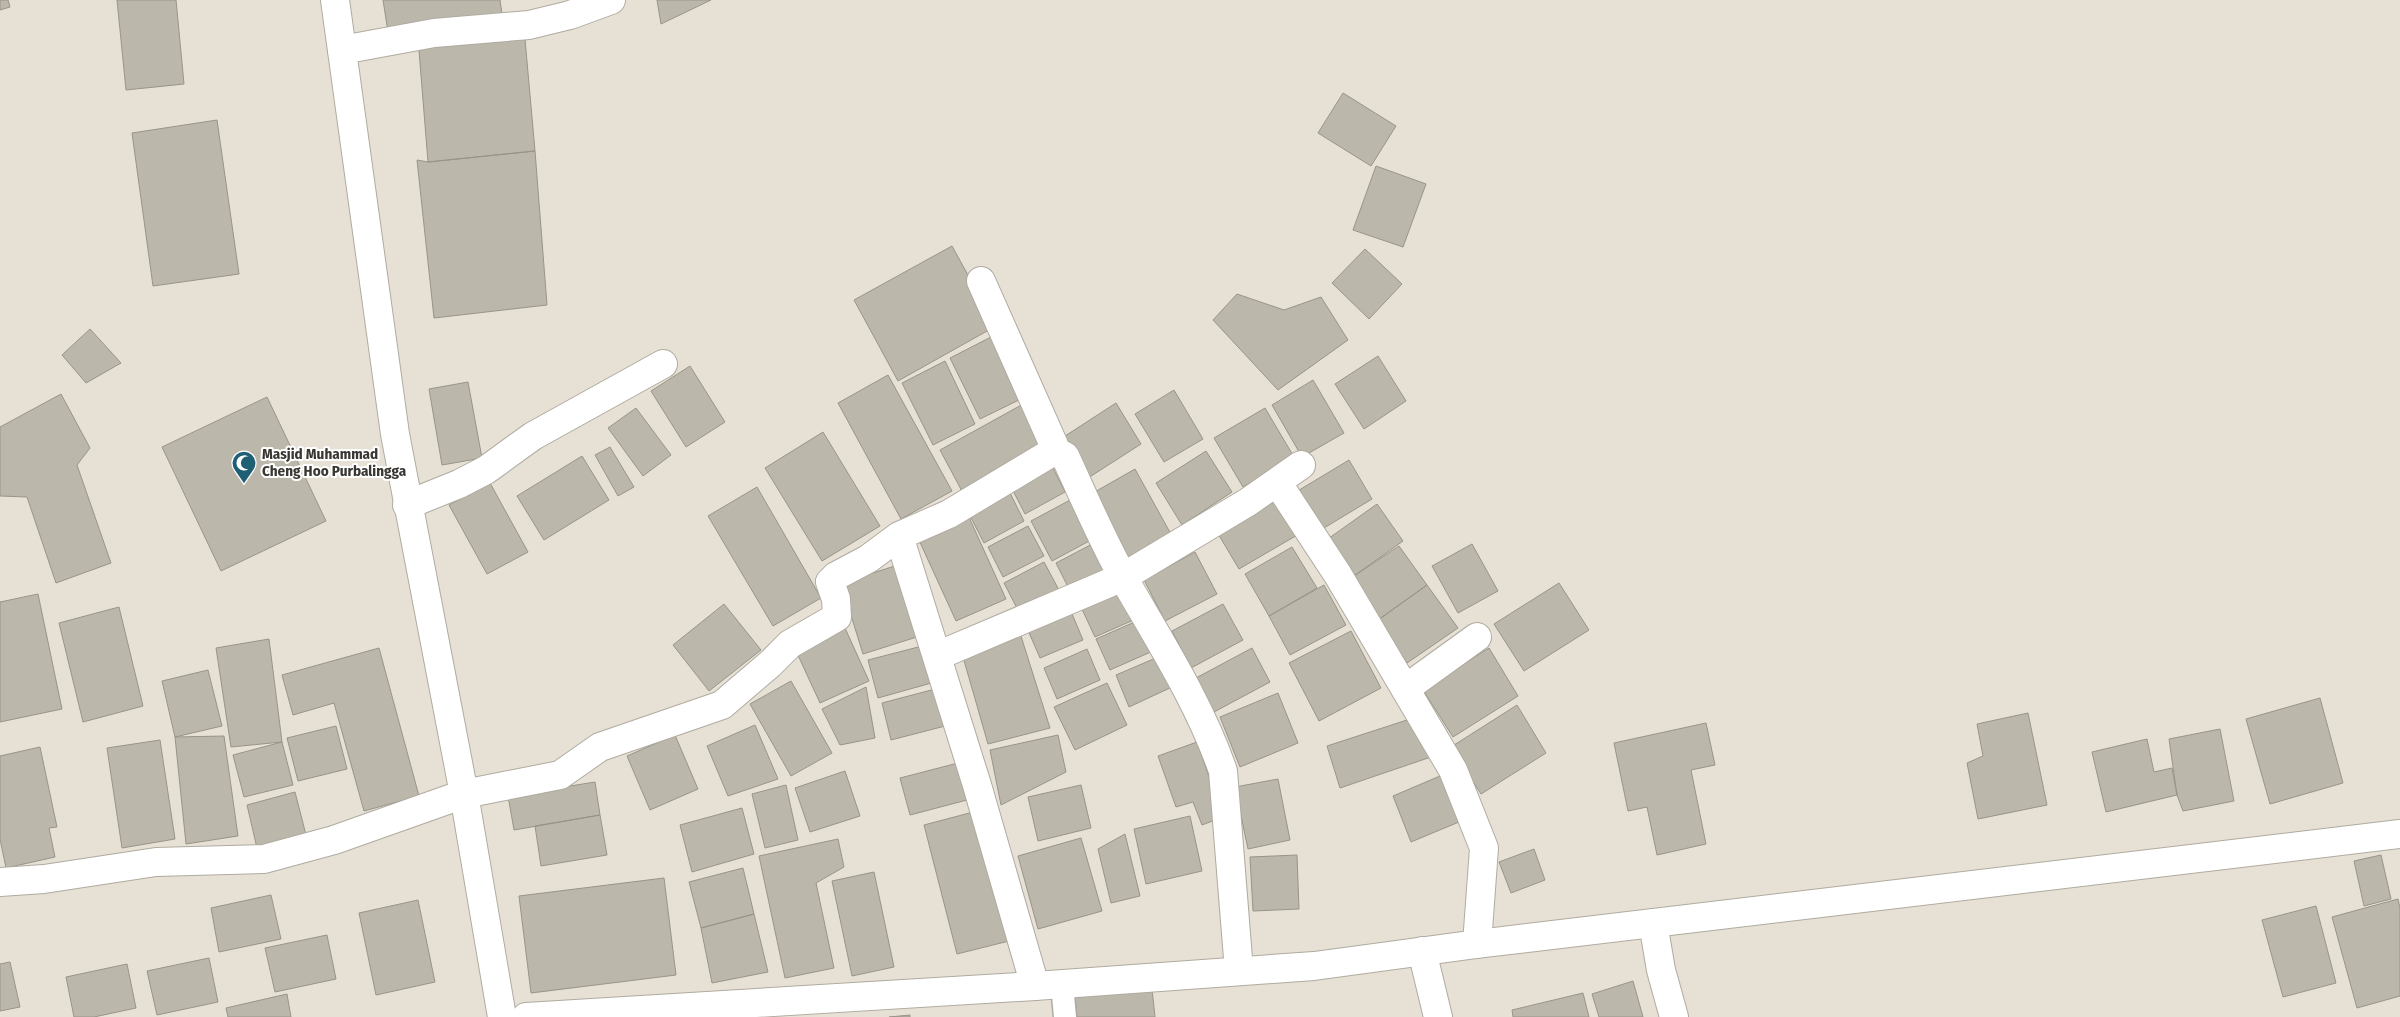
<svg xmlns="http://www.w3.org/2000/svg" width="2400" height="1017" font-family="'Fira Sans Condensed',sans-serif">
<rect width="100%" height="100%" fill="#e6e0d5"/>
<path fill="#bcb7ab" stroke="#999489" d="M0,0H8L10,7L0,10Z
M117,0H176L184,84L126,90Z
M383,0H500L503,21L389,38Z
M657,0H711L661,24Z
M524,28L535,151L428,162L418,38Z
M1343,93L1396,126L1371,166L1318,133Z
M217,120L239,274L153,286L132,133Z
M535,151L547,305L434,318L417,160L428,162Z
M1376,166L1426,184L1403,247L1353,230Z
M952,246L996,326L898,381L854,300Z
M1365,249L1402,284L1369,319L1332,283Z
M1237,294L1284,310L1321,297L1348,340L1278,390L1213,320Z
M90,329L121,363L86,383L62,355Z
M993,336L1023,398L980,419L950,358Z
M1378,356L1406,401L1364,429L1335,384Z
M945,361L975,424L933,445L902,383Z
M690,366L725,422L686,447L651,391Z
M888,375L952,491L901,519L838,403Z
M1313,380L1344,433L1302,457L1272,405Z
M468,382L482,458L442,465L429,389Z
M1174,390L1203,439L1164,462L1135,414Z
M61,394L90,448L77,465L111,563L56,583L27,497L0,496V427Z
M267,397L326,521L221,571L162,447Z
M1025,403L1049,448L964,495L940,450Z
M1116,403L1141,444L1088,478L1062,438Z
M636,408L671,455L643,476L608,428Z
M1265,408L1294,457L1243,487L1214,438Z
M823,432L880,526L822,561L765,468Z
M610,447L634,487L618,496L595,455Z
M1206,451L1232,492L1182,525L1156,483Z
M582,456L609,500L544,540L517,496Z
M1349,460L1372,499L1319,531L1296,492Z
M1050,462L1065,492L1025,514L1009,483Z
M1135,469L1172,536L1130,560L1093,493Z
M490,483L528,552L487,574L449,505Z
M757,487L821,598L773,626L708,516Z
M1009,491L1024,521L984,543L968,512Z
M1278,496L1299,534L1239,569L1217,532Z
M1072,499L1093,539L1052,561L1031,521Z
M1377,504L1403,541L1351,578L1325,541Z
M968,515L1006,599L956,621L918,538Z
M1028,526L1044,556L1003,577L988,547Z
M1096,542L1111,572L1071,593L1056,563Z
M1472,544L1498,591L1458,613L1432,566Z
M1399,546L1427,585L1378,620L1351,578Z
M1292,547L1317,588L1269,616L1245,574Z
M1195,552L1217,594L1165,621L1144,580Z
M1044,562L1060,592L1020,614L1004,583Z
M898,565L920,636L863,654L841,583Z
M1559,583L1589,630L1524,671L1494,624Z
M1324,585L1346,625L1290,655L1269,616Z
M1427,585L1458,628L1407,663L1378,620Z
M1124,588L1138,618L1095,637L1081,607Z
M38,594L62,709L0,722V602Z
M724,604L761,650L709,691L673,645Z
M1223,604L1243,640L1191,668L1172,631Z
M119,607L143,706L83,722L59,623Z
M1070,609L1083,640L1040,658L1027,628Z
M1139,620L1153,651L1110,670L1096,639Z
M845,628L869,681L820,703L796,651Z
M1351,631L1381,688L1319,721L1289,663Z
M1020,633L1050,728L988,744L963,657Z
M269,639L282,742L231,747L216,648Z
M926,645L935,682L878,698L868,660Z
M379,648L419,796L364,811L334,703L293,715L282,675Z
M1252,648L1270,682L1214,712L1196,678Z
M1489,648L1518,696L1453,737L1423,690Z
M1087,649L1100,680L1057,699L1044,668Z
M1158,657L1172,687L1129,707L1116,675Z
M208,670L222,726L175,737L162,681Z
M791,681L832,753L791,776L750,704Z
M1107,683L1127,725L1075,750L1054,707Z
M866,687L875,738L840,745L822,709Z
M939,688L949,725L891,740L882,703Z
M1278,693L1298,743L1240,767L1220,717Z
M2320,698L2343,783L2270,804L2246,719Z
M1517,705L1546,753L1481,794L1451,747Z
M2028,713L2047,805L1978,819L1967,763L1983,756L1977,724Z
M1407,720L1431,757L1340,788L1327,746Z
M1706,723L1715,765L1691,770L1706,844L1657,855L1647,807L1628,811L1614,743Z
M755,725L778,779L728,796L707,746Z
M336,726L347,769L298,781L287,738Z
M2220,729L2234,801L2183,811L2177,795L2169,739Z
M675,735L698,789L650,810L627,756Z
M1058,735L1066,772L1001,805L990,750Z
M224,736L238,836L186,844L175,737Z
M2147,739L2154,772L2172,768L2177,795L2106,812L2092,752Z
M160,740L175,839L122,848L107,748Z
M282,742L293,785L244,797L233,755Z
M1197,742L1223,817L1202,825L1193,802L1176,807L1158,756Z
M40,747L57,827L49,828L55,857L6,868L0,839V756Z
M958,763L967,800L910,815L900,778Z
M845,771L860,816L810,832L795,788Z
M1440,776L1459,822L1411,842L1393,796Z
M1278,779L1290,840L1248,849L1235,787Z
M595,782L600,815L514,830L508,796Z
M786,785L798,840L765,848L752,794Z
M1081,785L1091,828L1038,841L1028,797Z
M295,792L306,835L257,848L247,805Z
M742,808L754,854L692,872L680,825Z
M977,811L1009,941L957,954L924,825Z
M600,815L607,855L541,866L535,826Z
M1190,816L1202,871L1146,884L1134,829Z
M1125,834L1140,896L1111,903L1098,849Z
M1081,838L1102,911L1038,929L1018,856Z
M838,839L844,867L816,883L834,968L785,978L759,856Z
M1534,849L1545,880L1511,893L1499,862Z
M1297,855L1299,909L1253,911L1250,857Z
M2381,855L2391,899L2364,906L2354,861Z
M743,868L754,914L701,928L689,882Z
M874,872L894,967L852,976L832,881Z
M664,878L676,975L531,993L519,896Z
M271,895L281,939L219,952L211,908Z
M2398,899L2400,908V996L2357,1008L2332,917Z
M418,900L435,982L376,995L359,913Z
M2316,906L2336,983L2283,997L2262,920Z
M754,914L768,972L712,983L701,928Z
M327,935L336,979L275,992L265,948Z
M209,958L218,1002L157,1015L147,971Z
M10,962L20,1007L0,1011V964Z
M127,964L136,1008L94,1017H74L66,977Z
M1151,980L1155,1017H1077L1074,989Z
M1633,981L1643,1017H1599L1592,994Z
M1583,993L1589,1017H1513L1512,1010Z
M287,994L291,1017H228L226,1008Z
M910,1015V1017H889Z"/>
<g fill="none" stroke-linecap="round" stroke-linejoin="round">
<defs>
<path id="lane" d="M1062,984L1065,1017"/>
<path id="street" d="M342,50L434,33L529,25L570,15L611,0
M981,281L1057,452
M1277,482L1338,575L1453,770L1484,848L1477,944
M407,505L459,484L486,470L533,436L663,364
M899,536L977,785L1035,986
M937,656L1123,577L1248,502L1301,465
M1405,689L1477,637
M0,882L44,879L156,862L264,859L334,840L464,794L560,775L600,747L722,705L770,664L790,644L837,617L836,599L830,582L836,576L868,559L899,536L949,514L1049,454L1057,452L1065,456C1084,497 1102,540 1124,579C1160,642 1199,702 1223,771L1239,971
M1653,923L1661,970L1674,1017
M1422,951L1438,1017"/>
<path id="secondary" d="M526,1017L1035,986L1314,966L1477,944L2400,834"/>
<path id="primary" d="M335,0L395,434L464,794L502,1017"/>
</defs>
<use href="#lane" stroke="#b0aba0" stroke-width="25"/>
<use href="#street" stroke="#b0aba0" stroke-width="30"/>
<use href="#secondary" stroke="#b0aba0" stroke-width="30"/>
<use href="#primary" stroke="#b0aba0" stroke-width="30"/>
<use href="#lane" stroke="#fff" stroke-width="22"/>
<use href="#street" stroke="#fff" stroke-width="28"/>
<use href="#secondary" stroke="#fff" stroke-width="28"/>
<use href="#primary" stroke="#fff" stroke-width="28"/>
</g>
<defs>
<symbol id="mosque-pin" viewBox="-11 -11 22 30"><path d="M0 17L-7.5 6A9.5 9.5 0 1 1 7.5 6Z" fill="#1e5f74" stroke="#fff"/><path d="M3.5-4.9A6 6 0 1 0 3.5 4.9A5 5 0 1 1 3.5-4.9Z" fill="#fff"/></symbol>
</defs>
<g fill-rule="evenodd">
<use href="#mosque-pin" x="230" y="449" width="28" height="38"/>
</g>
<g text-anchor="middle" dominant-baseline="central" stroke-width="4" stroke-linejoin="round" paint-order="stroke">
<g font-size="15" font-weight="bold" fill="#393732" stroke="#fff" text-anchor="start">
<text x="262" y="454">Masjid Muhammad<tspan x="262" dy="17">Cheng Hoo Purbalingga</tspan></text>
</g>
</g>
</svg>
